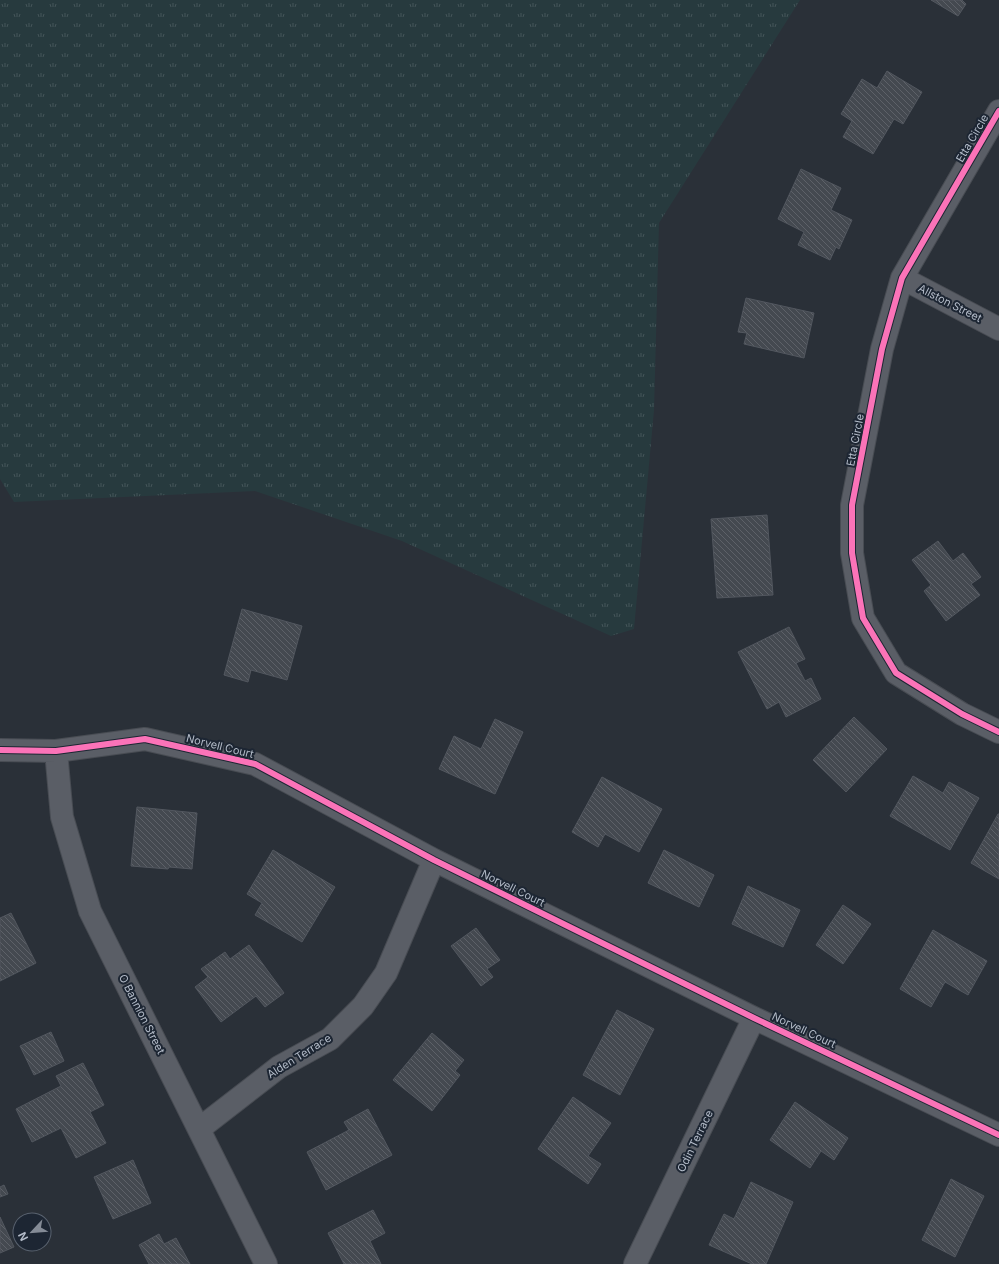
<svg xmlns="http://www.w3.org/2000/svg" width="999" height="1264" font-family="Inter,sans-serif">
<defs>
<pattern id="park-tufts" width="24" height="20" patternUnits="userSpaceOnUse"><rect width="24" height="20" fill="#273a3e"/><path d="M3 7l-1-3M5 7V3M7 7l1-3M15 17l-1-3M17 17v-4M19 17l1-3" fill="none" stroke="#445559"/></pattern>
<pattern id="building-back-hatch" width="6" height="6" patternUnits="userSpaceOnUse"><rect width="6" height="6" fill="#444950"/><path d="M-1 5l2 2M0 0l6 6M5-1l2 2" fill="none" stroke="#5d6168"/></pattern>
</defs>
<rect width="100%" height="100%" fill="#2a3038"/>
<path fill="url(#park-tufts)" d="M0,0H800L659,223L654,410L634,629L611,636L402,541L255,491L14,502L0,479Z"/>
<path fill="url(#building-back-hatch)" stroke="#52575f" d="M931,0H962L966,4L958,16Z
M887,71L922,92L903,124L894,119L873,154L843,137L852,121L841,114L862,79L877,88Z
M801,169L841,188L831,210L852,220L839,249L836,247L830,260L798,245L804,232L778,219Z
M746,298L814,313L804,358L744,344L747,333L738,332Z
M767,515L773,595L717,598L711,519Z
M938,541L953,561L963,553L981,577L971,584L980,595L946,621L924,591L931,585L912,560Z
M242,609L302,626L287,680L251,670L248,682L224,675Z
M789,627L805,659L796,663L805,681L811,678L821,699L786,717L779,702L767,709L738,652Z
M854,717L887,749L846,792L813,760Z
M495,719L523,732L495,794L439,769L454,736L481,749Z
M913,776L943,793L949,782L979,798L950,850L890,816Z
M602,777L662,809L639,852L605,834L598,847L572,832Z
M137,807L197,813L192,869L169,867L168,869L131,866Z
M998,814H999V879L971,863Z
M273,850L335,887L302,942L255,915L262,903L247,894Z
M664,850L714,875L699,907L648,883Z
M748,886L800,910L783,947L732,924Z
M843,905L871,924L843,964L816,945Z
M11,913L36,963L0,981V918Z
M476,928L500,960L487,969L493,977L481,986L451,946Z
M933,930L987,961L968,995L945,982L931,1007L900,989Z
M249,945L284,993L265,1007L256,996L221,1022L195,987L208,977L201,969L225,952L230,959Z
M617,1010L654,1029L620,1095L583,1075Z
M51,1032L64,1061L34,1075L20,1046Z
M432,1033L464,1060L455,1071L460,1075L432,1111L393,1080Z
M83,1063L104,1105L90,1112L106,1143L76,1158L61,1128L32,1142L16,1109L61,1086L56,1076Z
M573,1097L611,1123L588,1156L601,1164L588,1184L538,1149Z
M795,1102L848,1138L834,1160L821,1151L810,1168L770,1140Z
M368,1109L392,1155L326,1190L307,1152L349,1130L344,1122Z
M133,1160L151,1203L113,1219L94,1177Z
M951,1179L984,1196L955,1257L922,1240Z
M751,1182L793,1202L766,1264H752L709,1245L724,1214L734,1219Z
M4,1185L8,1194L0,1197V1187Z
M373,1210L385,1233L370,1241L381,1264H344L328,1233Z
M0,1217L14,1247L0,1253Z
M159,1234L164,1244L176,1238L190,1264H149L139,1245Z"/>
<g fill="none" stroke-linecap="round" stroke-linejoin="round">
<defs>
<path id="minor" d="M999,111L902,278L882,349L852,505V553L863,618L896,673L962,714L999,732
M902,278L999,329
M0,750L56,751L145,739L255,764L434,860L754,1018L999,1135
M56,751L62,817L90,911L266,1264
M199,1129L279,1067L330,1039L363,1006L386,973L434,860
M635,1264L754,1018"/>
</defs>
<use href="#minor" stroke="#484c53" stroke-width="24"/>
<use href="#minor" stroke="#5a5e66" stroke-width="22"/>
<defs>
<path id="cycleway" d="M999,111L902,278L882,349L852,505V553L863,618L896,673L962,714L999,732
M0,750L56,751L145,739L255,764L434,860L754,1018L999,1135"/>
</defs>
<use href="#cycleway" stroke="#1d2633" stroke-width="8"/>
<use href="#cycleway" stroke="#fb73b8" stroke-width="6"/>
</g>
<g text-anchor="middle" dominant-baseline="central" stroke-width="4" stroke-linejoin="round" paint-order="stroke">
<g font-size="11" fill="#b4bcc9" stroke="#1d2633">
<text transform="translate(972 138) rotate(-60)">Etta Circle</text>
<text transform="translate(950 303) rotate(27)">Allston Street</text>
<text transform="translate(855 440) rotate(-79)">Etta Circle</text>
<text transform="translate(220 746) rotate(14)">Norvell Court</text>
<text transform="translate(513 888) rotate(26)">Norvell Court</text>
<text transform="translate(142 1014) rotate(63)">O Bannion Street</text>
<text transform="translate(804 1030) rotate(25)">Norvell Court</text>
<text transform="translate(299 1056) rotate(-32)">Alden Terrace</text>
<text transform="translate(695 1141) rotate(-64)">Odin Terrace</text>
</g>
</g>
<g transform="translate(32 1232) rotate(244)"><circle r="19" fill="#1d2633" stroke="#59626f"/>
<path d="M0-3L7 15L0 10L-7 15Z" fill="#848b96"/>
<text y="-6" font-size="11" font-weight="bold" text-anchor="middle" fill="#b4bcc9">N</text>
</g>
</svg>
